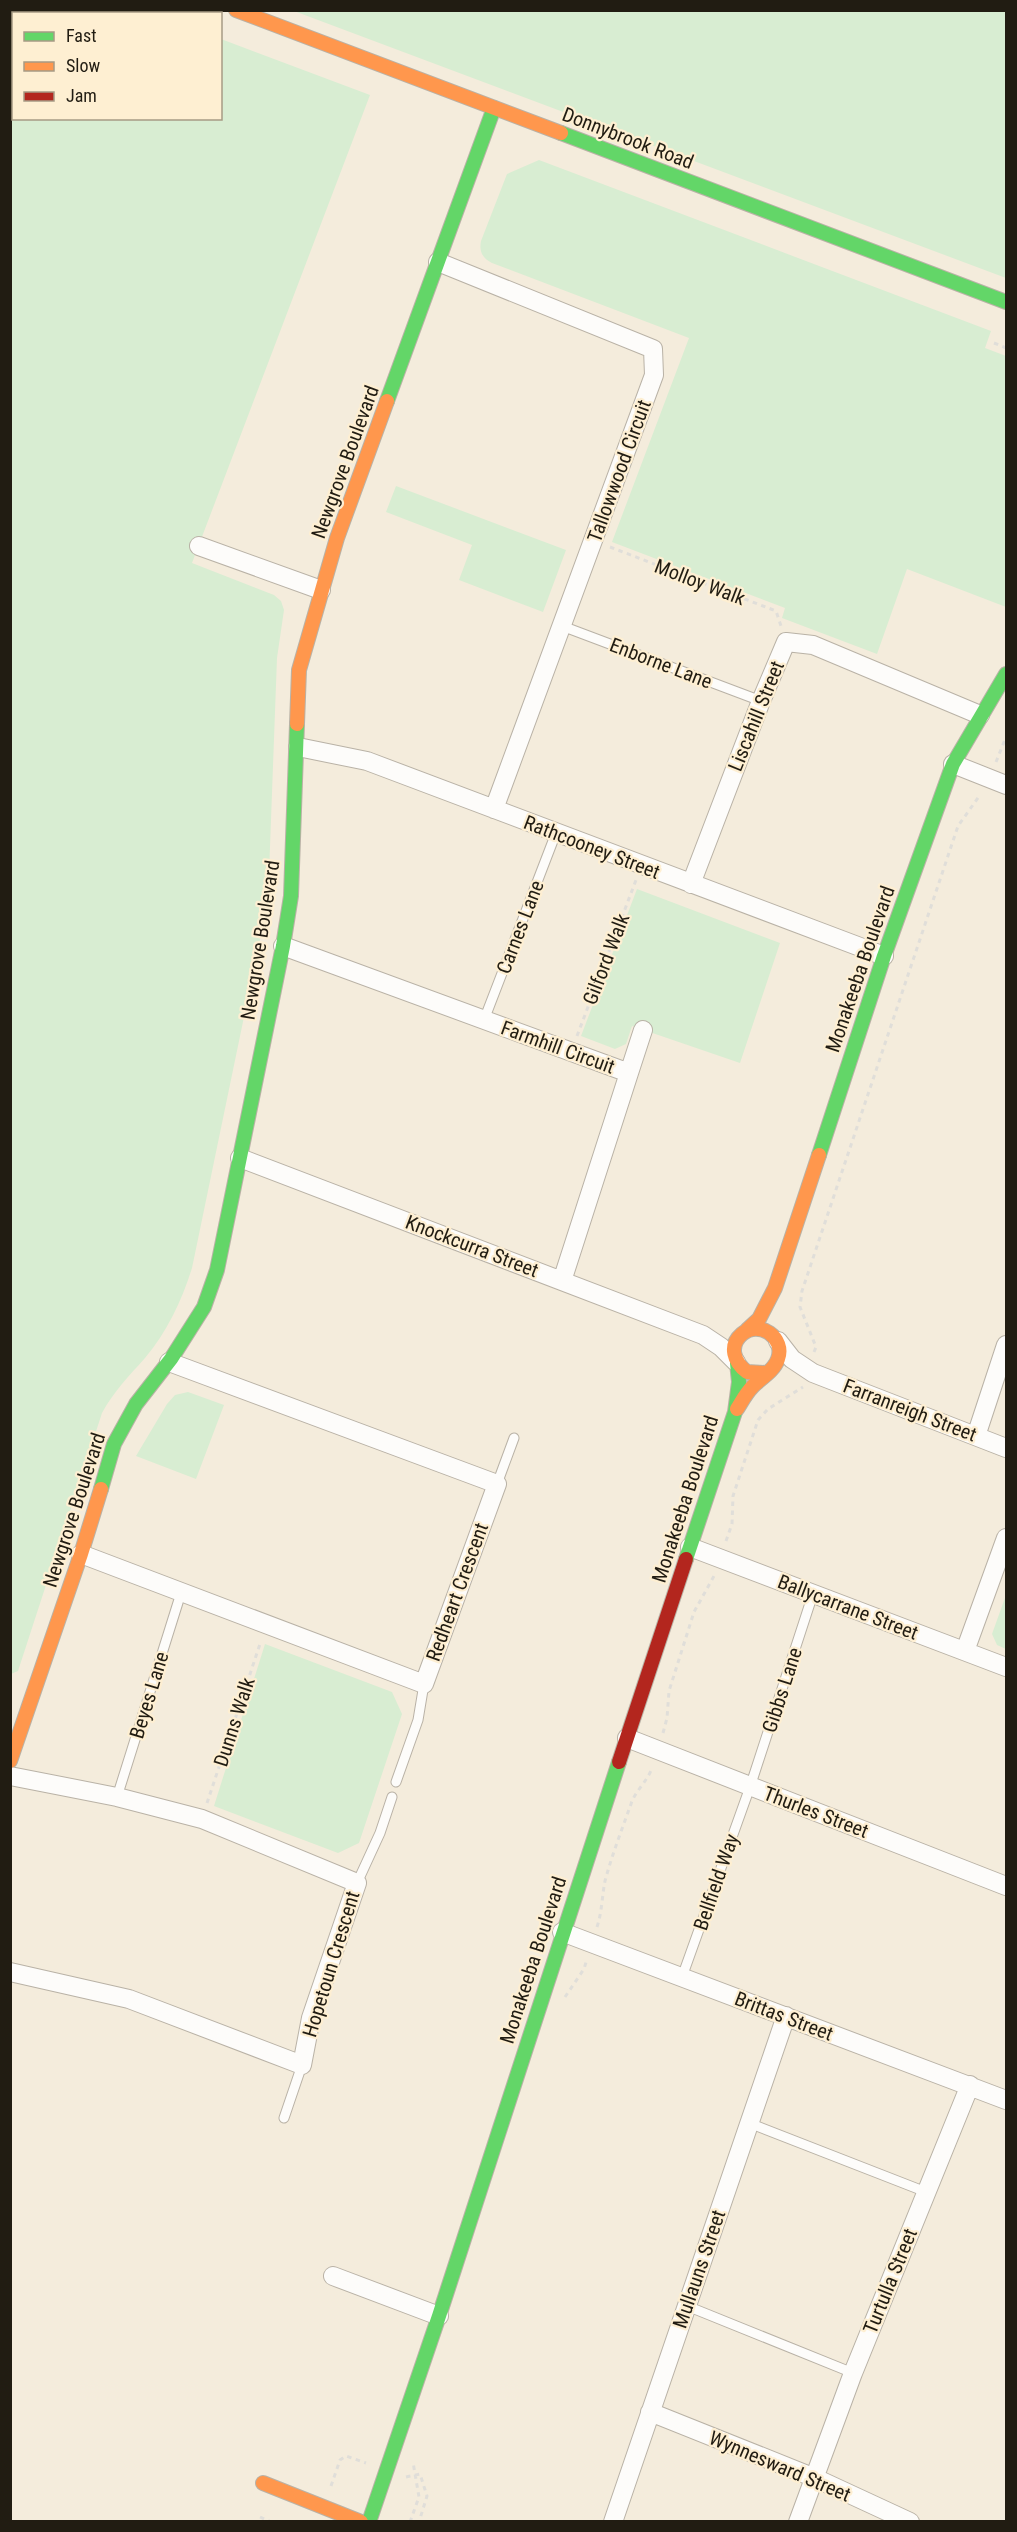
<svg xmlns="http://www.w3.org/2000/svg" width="1017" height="2532" font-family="'Roboto Condensed',sans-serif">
<rect width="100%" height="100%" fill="#f4ecdc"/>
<path fill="#d8edd2" d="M11,11H146L154,13L14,14V118H220L221,39L370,95L192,563L274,595L281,601L284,610L277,658L268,901L192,1268C182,1300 167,1332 145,1358C129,1376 114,1391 102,1413L18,1671L11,1674Z
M294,11H1006V278Z
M539,160L991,331L985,348L1006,356V607L907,569L877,654L782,618L785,608L612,542L689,338L492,263C482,258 479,251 481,241L507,174Z
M396,486L566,550L543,612L459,580L472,545L386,512Z
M637,889L780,943L740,1063L632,1026L626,1044L615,1049L581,1036Z
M188,1392L224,1405L196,1479L136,1456L167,1404L175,1395Z
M1006,1595V1649L997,1645L992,1634Z
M265,1644L392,1692L402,1714L359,1843L338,1853L214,1806Z"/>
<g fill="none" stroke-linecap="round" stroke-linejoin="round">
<defs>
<path id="lane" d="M562,626L761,701
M484,1020L556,833
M497,1484L514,1438
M396,1782L418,1720L424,1684
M117,1797L181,1593
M357,1883L380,1833L392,1797
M682,1977L750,1787L813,1594
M284,2118L302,2065
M749,2123L926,2192
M687,2306L853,2373"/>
<path id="street" d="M438,262L653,349L654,375L494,809
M199,546L321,590
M298,747L367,761L884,956
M953,764L1006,785
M691,884L761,701L786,642L813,645L980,715
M283,946L629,1073L562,1281
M629,1073L643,1030
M240,1158L703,1335L721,1347L736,1362
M778,1341L792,1359L813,1373L1006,1448
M976,1436L1006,1345
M690,1547L1006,1667
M81,1554L424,1684L497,1484L169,1362
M965,1651L1006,1538
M627,1738L1006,1886
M10,1776L117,1797L202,1819L357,1883L311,2018L302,2065L129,1999L10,1972
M562,1932L1006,2100
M333,2276L439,2316
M650,2412L815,2478L910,2522
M613,2522L786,2016
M798,2522L853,2373L970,2085"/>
<path id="fast" d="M561,133L1006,302
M387,401L494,108
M819,1155L884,956L953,764L1006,674
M101,1489L114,1444L136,1404L171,1359L204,1307L217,1270L283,946L291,896L297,724
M686,1559L735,1412L739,1382L737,1363
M369,2522L439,2316L619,1762"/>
<path id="slow" d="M236,10L561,133
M297,724L299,670L337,538L387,401
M747,1330L759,1319L775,1288L819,1155
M737,1409C742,1401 746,1393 753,1386C761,1378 774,1371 778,1359C786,1338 759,1319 742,1334C728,1346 734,1362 747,1372L766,1373
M10,1761L81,1554L101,1489
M263,2483L361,2522"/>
<path id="jam" d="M619,1762L686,1559"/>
</defs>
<use href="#lane" stroke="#b9b2a6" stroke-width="11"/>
<use href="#street" stroke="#b9b2a6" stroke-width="20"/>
<use href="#fast" stroke="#b9b2a6" stroke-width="16"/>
<use href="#slow" stroke="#b9b2a6" stroke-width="16"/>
<use href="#jam" stroke="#b9b2a6" stroke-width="16"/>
<path stroke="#e0ded9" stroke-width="3" stroke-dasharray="4.5 4.5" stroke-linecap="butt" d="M994,343L1006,348
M610,547L776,611L781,626
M996,762L1006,737
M577,1036L636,880
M814,1352L816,1347L800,1307L802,1291L958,826L980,795
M726,1541L732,1524L733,1496L758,1420L768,1409L803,1387
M663,1733L667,1718L669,1691L694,1612L714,1576
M207,1803L261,1641
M597,1927C602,1912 602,1896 605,1881C612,1855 622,1829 631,1804C635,1791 647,1782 652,1768
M565,1997L584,1969L587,1959
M406,2477L420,2474L427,2496L419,2522
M331,2486L340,2460L346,2456L366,2463
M260,2517L271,2522
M410,2522L419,2497L413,2462"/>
<use href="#lane" stroke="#fdfcfa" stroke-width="9"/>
<use href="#street" stroke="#fdfcfa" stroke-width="18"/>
<use href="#fast" stroke="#63d668" stroke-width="14"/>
<use href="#slow" stroke="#ff974d" stroke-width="14"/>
<use href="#jam" stroke="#b3261e" stroke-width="14"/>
</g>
<g text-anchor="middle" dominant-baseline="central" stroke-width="4.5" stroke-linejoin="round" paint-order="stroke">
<g font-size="20" fill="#211c12" stroke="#feefd2">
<text transform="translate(628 138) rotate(21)">Donnybrook Road</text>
<text transform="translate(345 462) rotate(-70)">Newgrove Boulevard</text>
<text transform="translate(619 471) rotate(-70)">Tallowwood Circuit</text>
<text transform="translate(700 582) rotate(21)">Molloy Walk</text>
<text transform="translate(661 663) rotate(21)">Enborne Lane</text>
<text transform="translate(756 716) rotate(-68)">Liscahill Street</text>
<text transform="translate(592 847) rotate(21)">Rathcooney Street</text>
<text transform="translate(520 927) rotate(-69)">Carnes Lane</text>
<text transform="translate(260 940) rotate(-81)">Newgrove Boulevard</text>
<text transform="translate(606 959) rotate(-69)">Gilford Walk</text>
<text transform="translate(860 969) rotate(-71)">Monakeeba Boulevard</text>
<text transform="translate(558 1047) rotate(20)">Farmhill Circuit</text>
<text transform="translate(472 1246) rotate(21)">Knockcurra Street</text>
<text transform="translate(910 1410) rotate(21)">Farranreigh Street</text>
<text transform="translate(685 1499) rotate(-72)">Monakeeba Boulevard</text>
<text transform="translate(74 1510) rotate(-72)">Newgrove Boulevard</text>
<text transform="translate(457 1592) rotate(-70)">Redheart Crescent</text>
<text transform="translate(848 1607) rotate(21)">Ballycarrane Street</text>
<text transform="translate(782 1690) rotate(-72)">Gibbs Lane</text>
<text transform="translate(149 1695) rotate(-73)">Beyes Lane</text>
<text transform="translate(234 1722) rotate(-72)">Dunns Walk</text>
<text transform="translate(816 1812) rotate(21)">Thurles Street</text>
<text transform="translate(716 1882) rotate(-71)">Bellfield Way</text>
<text transform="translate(533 1960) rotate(-72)">Monakeeba Boulevard</text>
<text transform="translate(331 1964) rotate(-73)">Hopetoun Crescent</text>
<text transform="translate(784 2016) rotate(21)">Brittas Street</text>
<text transform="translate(699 2269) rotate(-71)">Mullauns Street</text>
<text transform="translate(890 2281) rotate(-68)">Turtulla Street</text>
<text transform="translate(780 2466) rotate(23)">Wynnesward Street</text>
</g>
</g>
<rect width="1017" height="2532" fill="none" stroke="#211c12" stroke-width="24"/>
<rect x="12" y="12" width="210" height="108" fill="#feefd2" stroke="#a69b85" stroke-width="1.5"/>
<rect x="24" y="32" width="30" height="9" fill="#63d668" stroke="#a69b85" stroke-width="1.5"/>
<text x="66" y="42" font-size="18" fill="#211c12">Fast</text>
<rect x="24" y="62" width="30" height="9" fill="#ff974d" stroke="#a69b85" stroke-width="1.5"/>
<text x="66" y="72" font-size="18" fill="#211c12">Slow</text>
<rect x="24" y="92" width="30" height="9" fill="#b3261e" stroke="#a69b85" stroke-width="1.5"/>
<text x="66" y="102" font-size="18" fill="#211c12">Jam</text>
</svg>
